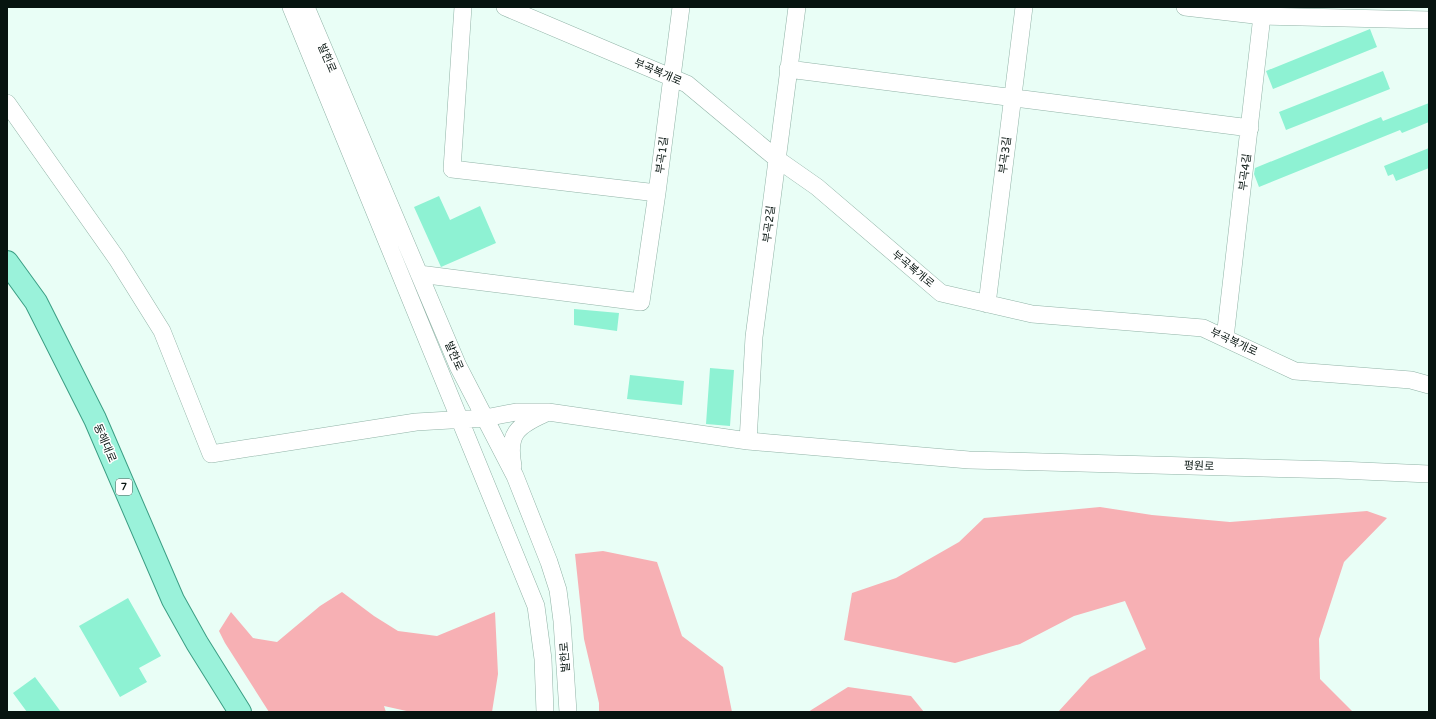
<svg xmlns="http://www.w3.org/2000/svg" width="1436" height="719" font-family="'Varela Round','Noto Sans KR',sans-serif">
<rect width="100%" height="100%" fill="#e9fef6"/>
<path fill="#f7b0b4" d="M1100,507L1152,515L1230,522L1367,511L1387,518L1344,562L1319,639L1320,679L1353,712H1058L1090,677L1146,649L1125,601L1074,616L1020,644L955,663L844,640L852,593L896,578L959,542L984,518Z
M603,551L657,562L682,636L723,667L732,712H599V703L584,639L575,554Z
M342,592L374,616L398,631L437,636L495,612L498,674L492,712H411L384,706L386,712H269L225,643L219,631L231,612L253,638L277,642L320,606Z
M848,687L911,696L924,712H808Z"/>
<path fill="#8ef2d3" d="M1370,29L1377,47L1273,89L1266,71Z
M1383,71L1390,89L1286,130L1279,112Z
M1429,103V122L1402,133L1400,130L1259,187L1254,174L1255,168L1381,117L1383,121Z
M1429,148V168L1396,181L1393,174L1388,176L1384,166Z
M439,196L450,220L480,206L496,243L441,267L414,207Z
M574,309L619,313L617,331L574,325Z
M710,368L734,370L730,426L706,424Z
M630,375L684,381L682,405L627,399Z
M128,598L161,656L139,668L147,682L120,697L79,626Z
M35,677L61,712H27L13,693Z"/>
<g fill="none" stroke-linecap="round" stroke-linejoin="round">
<defs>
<path id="minor" d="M291,7L536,606L543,659L545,712
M306,7L458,366L515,476L549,562L558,590L562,621L568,712
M463,7L452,169L657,193
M505,7L687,84L777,159L817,187L941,293L1032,314L1203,328L1295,371L1411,380L1429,385
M1185,7L1263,16L1429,20
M788,69L1250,128
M7,103L117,259L162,331L211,454L416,422L485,418L516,412H548L748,441L969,460L1339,470L1429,474
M419,274L641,302L657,193L681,7
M987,304L1024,7
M1225,338L1263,7
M748,441L754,337L797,7
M513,466C507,434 517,426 544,414"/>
<path id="major" d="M7,262L36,302L95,419L173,600L197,643L240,712"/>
</defs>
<use href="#minor" stroke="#91b3a7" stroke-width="18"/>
<use href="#major" stroke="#3b9e84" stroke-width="24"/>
<use href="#minor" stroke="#fff" stroke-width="17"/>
<use href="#major" stroke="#9af2da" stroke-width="22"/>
</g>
<g text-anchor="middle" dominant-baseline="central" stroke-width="3" stroke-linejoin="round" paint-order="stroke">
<rect fill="#fff" stroke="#515a58" stroke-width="1" x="116" y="479" width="16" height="16" rx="3"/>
<g font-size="10" font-weight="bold" fill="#071410">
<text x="124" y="487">7</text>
</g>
<g font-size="11" fill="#071410" stroke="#fff">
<text transform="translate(327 58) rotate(67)">발한로</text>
<text transform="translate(658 72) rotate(23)">부곡복개로</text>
<text transform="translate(662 155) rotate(-83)">부곡1길</text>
<text transform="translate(1005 155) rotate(-83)">부곡3길</text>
<text transform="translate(1245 172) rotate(-83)">부곡4길</text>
<text transform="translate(769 224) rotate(-83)">부곡2길</text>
<text transform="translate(913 269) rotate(40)">부곡복개로</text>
<text transform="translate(1234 342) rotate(25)">부곡복개로</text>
<text transform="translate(454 356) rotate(66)">발한로</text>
<text transform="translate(105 443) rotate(67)">동해대로</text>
<text transform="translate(1199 466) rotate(2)">평원로</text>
<text transform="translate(565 657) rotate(-94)">발한로</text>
</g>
</g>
<rect width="1436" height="719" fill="none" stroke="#071410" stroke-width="16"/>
</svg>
